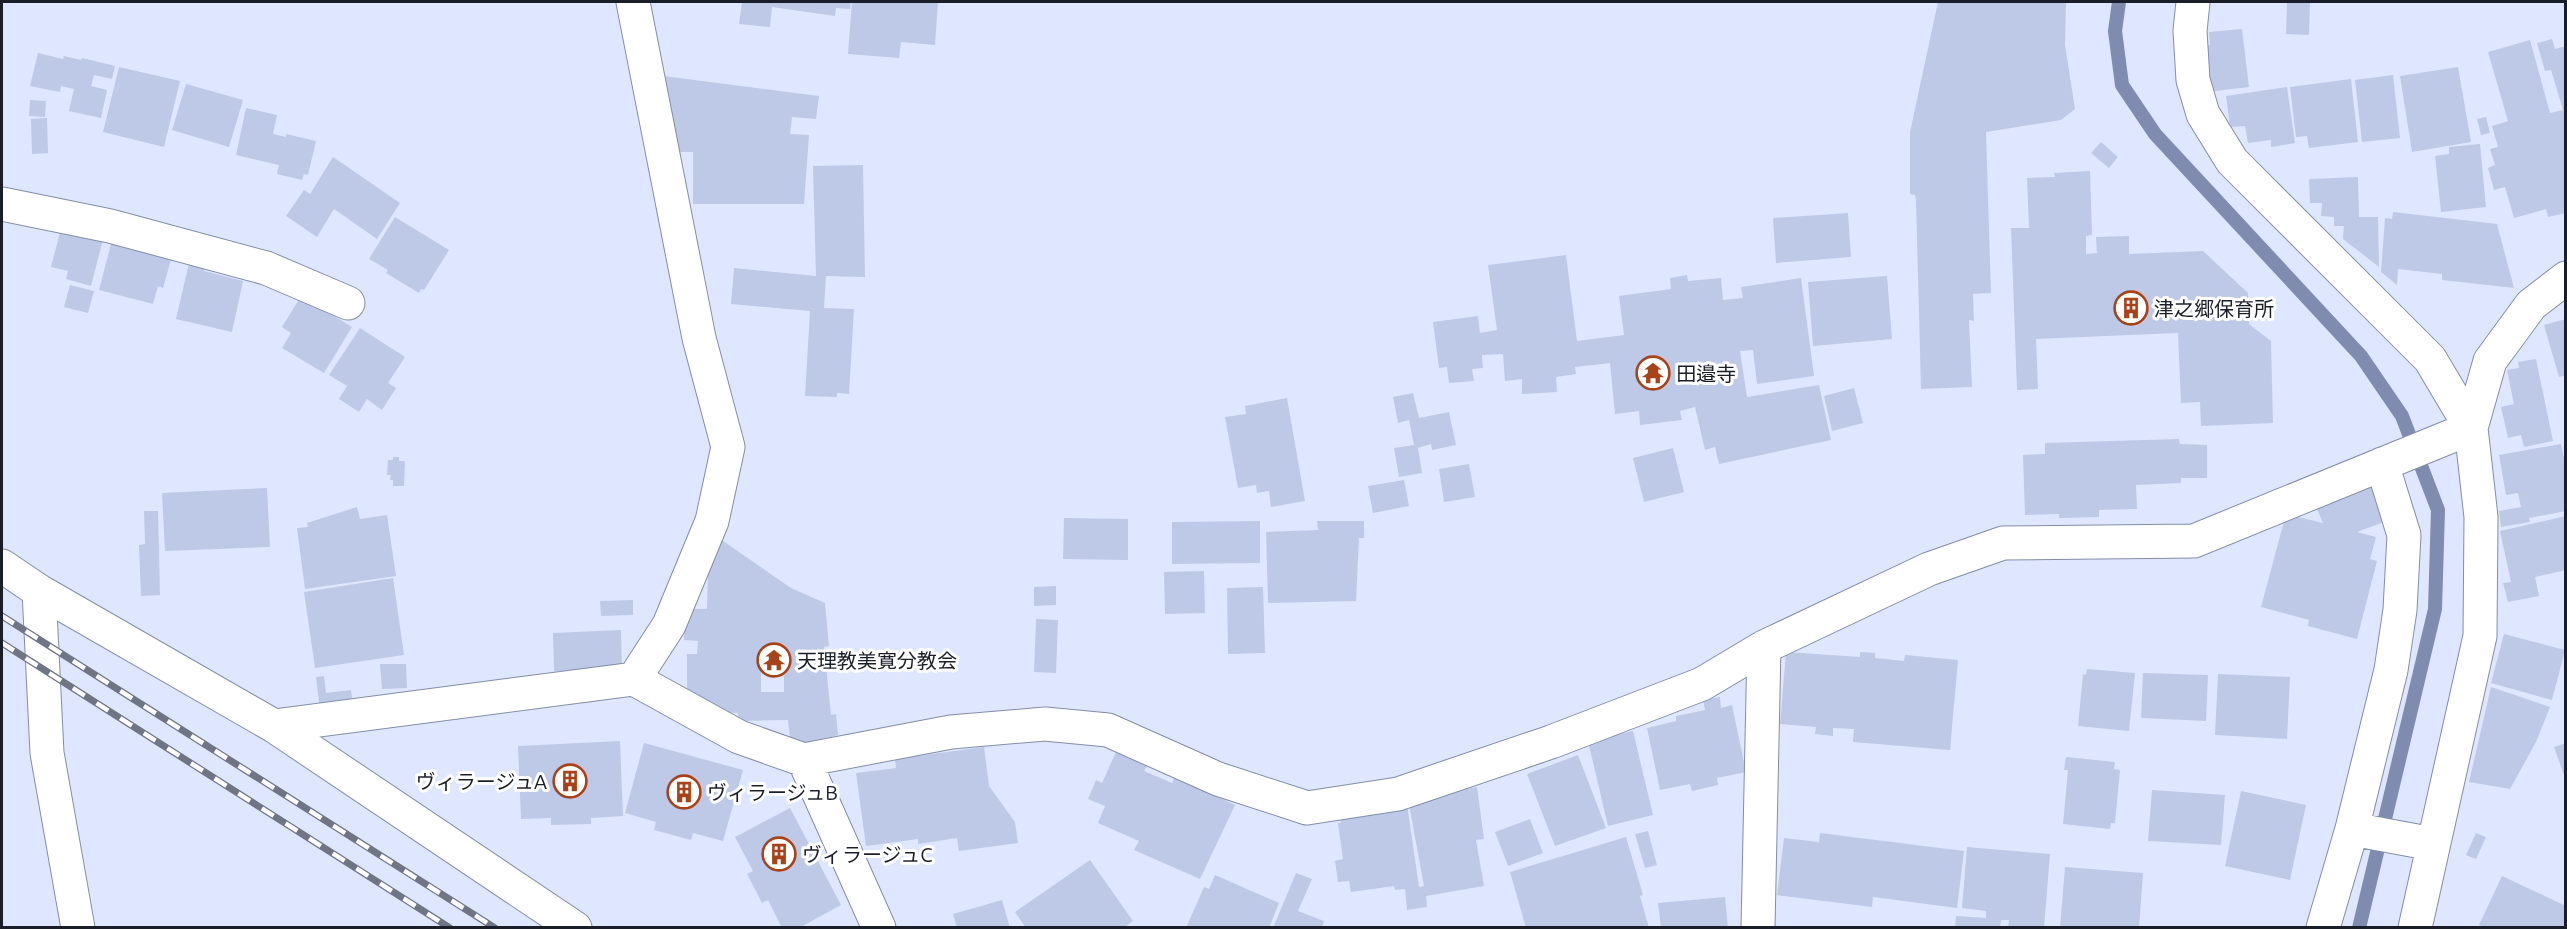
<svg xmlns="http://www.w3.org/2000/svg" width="2567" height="929" font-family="Ubuntu,'Noto Sans JP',sans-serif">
<rect width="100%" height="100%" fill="#dee7ff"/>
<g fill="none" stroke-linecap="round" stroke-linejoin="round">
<path stroke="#7f8cb0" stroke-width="14" d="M2119,2L2115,31L2122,85L2155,134L2361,356L2402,416L2438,510L2435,609L2359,928"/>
</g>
<path fill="#bec9e7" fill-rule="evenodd" d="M742,2H851L850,9L836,8L835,16L772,7L770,27L739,24Z
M852,2H938L935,45L901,42L899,58L848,54Z
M1938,2H2066L2065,45L2075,109L2061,120L1986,132L1991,293L1973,294L1974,321L1969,320L1972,387L1921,389L1916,200L1915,195L1910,194V132Z
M2287,2H2310L2309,35L2286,34Z
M2242,29L2249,87L2206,92L2201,46L2210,45L2209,32Z
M2552,39L2555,49L2566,46V213L2548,217L2546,209L2514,218L2505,187L2494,190L2488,168L2495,165L2490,149L2498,147L2492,126L2508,121L2488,52L2530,40L2550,113L2563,110L2551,70L2545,71L2537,43Z
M38,53L63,59L64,56L81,60L82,58L115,66L112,79L94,75L91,86L107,90L101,118L69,111L74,89L61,86L60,92L30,86Z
M119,67L180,81L164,147L103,132Z
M2458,67L2471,142L2412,152L2400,76Z
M656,75L819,96L816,119L792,117L790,134L809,135L804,204H693V152H670Z
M2393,75L2400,138L2362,142L2355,80Z
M2351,79L2358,142L2309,148L2307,136L2296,137L2290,87Z
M186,84L243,100L229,147L172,130Z
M2287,87L2295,143L2271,147V140L2248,143L2245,126L2230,127L2226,96Z
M30,100L46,101L45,117L29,116Z
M246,108L277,115L273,134L286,137V134L316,141L308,175L304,174L302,180L277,174L279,165L236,155Z
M2486,117L2490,133L2481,135L2477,119Z
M47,118L48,153L32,154L31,119Z
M2101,142L2118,157L2109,168L2091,153Z
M2480,144L2486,207L2441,212L2435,156L2449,154V147Z
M333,157L400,203L377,239L334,209L317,237L286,216L304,190L310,194Z
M863,165L865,277L826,276L824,308L854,309L849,394L837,393V397L805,396L810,311L731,304L734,268L816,276L813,166Z
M2090,171L2092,235L2086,236V254L2097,253L2096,237L2129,236V254L2203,251L2248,293L2249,324L2271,341L2273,423L2201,426L2200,402L2181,403L2178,333L2036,339L2038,389L2017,390L2011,228H2029L2027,178L2055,177L2054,173Z
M2358,177L2359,217H2378L2379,267L2343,239L2344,226H2334V217L2321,216L2322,203H2310L2309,179Z
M2393,212L2497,224L2514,288L2442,280V274L2398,269L2397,285L2381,272L2385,218L2392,219Z
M65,213L107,224L91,286L66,279L68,271L51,267Z
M1848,213L1851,257L1776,263L1773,218Z
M395,217L449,250L424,290L421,289L419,293L386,273L388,270L369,259Z
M117,221L172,256L163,288L158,286L153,304L99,290Z
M1566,255L1577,341L1624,335L1619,296L1671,289L1670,278L1687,275L1688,281L1721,278L1723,300L1743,298L1741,287L1801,278L1814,376L1757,384L1753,350L1740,351L1747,397L1819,385L1831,440L1719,464L1715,447L1705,450L1695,407L1680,411L1682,420L1640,425L1639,411L1615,414L1610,363L1575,367L1576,374L1556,377L1557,392L1522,394V379L1505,381L1503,354L1482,355L1483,368L1472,369L1474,381L1449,383L1447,367L1439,368L1433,322L1478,316L1480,333L1497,330L1488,265Z
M189,263L205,267L204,271L243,281L232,332L176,319Z
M1887,276L1892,339L1813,346L1808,282Z
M70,285L94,291L88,313L64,307Z
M301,296L352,327L324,373L282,348L291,333L282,327Z
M2566,319V375L2559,377L2544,325Z
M360,328L405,357L388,383L396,388L382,410L367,399L359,412L339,399L347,386L329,375Z
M2536,359L2553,441L2524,447L2521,435L2508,438L2501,407L2514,404L2507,370L2519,368L2518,362Z
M1854,388L1863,423L1832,431L1824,396Z
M1413,393L1419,418L1449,412L1456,445L1432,450L1431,444L1418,448L1422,473L1399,477L1394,448L1414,445L1409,420L1398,423L1393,397Z
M1287,398L1305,501L1271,507L1269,491L1257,493L1256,485L1238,488L1225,417L1246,414L1245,406Z
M2179,439L2180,444L2207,445V478H2181V483L2136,485L2137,509L2099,510V517L2059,518V514L2025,515L2023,455L2045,454V443Z
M2561,444L2566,467V511L2529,518L2530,522L2501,527L2499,511L2521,507L2518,493L2506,495L2499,455Z
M1673,448L1684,492L1644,502L1633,458Z
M393,457H399V461H405L404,486H393V480H390L391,475H387L388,460H393Z
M1469,464L1475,497L1444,502L1439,469Z
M1404,480L1409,506L1373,513L1368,486Z
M2369,482L2384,522L2357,532L2376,537L2370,559L2377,561L2357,639L2308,626L2309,620L2261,607L2286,514L2323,523L2314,502Z
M267,488L270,547L165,551L162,493Z
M357,507L360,519L387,515L396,576L305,589L297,528L308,527L307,523Z
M144,511H158L160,595L141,596L139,545L145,544Z
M2566,516V570L2535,577L2539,596L2508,602L2503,583L2511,582L2500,531Z
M1064,518L1128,519V560L1063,559Z
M1260,521V563L1172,564V522Z
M1317,521H1364V538H1359L1356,601L1268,603L1266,532L1318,530Z
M713,534L791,588L825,603L829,646L824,647L831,715L836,714L838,735L791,747L788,720L738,721V713L698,712L687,703V654H697L698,641L684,640L685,609H707L708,571ZM761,669H784V692H761Z
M1204,571L1205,613L1165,614L1164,572Z
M393,578L404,655L315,668L304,592Z
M1056,586V605L1034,606V587Z
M1263,587L1265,653L1228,654L1227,588Z
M633,600V615L601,616L600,601Z
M1036,619L1058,620L1056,673L1034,672Z
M621,630L622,671H554L553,633Z
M2504,634L2565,650L2552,700L2491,683Z
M1786,652L1860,657V652L1875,653V658L1904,661L1905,655L1958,660L1950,750L1853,742L1854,729L1833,728V736L1815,734L1816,727L1780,724Z
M380,664H406L407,688L382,689Z
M2087,669L2135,673L2129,731L2078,726L2083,674L2086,675Z
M2143,673L2208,675L2206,721L2141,718Z
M2218,674L2290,677L2287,739L2215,735Z
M324,676L326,693L351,690L355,723L322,727L316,677Z
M2491,687L2550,707L2536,742L2510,789L2469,782Z
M1720,697L1721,708L1732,705L1746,772L1717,778L1718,785L1692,791L1690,784L1660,790L1647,728L1676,721V716L1705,710L1703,700Z
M1633,731L1653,815L1608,826L1588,741Z
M620,741L623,816L591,818V824L551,825V818L521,819L518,746Z
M644,743L743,770L723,841L693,833L691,840L654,830L656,822L625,813Z
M2566,743V778H2565L2554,747Z
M984,747L989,786L1015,822L1018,843L959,851L957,838L918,844V839L866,846L856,773L896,768L895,759Z
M1116,752L1147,766L1144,771L1172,783L1175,777L1235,805L1200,879L1134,850L1139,841L1098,823L1105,806L1088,799L1096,780L1102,783Z
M1578,755L1606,828L1555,846L1527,774Z
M2066,757L2115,762L2114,769L2120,770L2115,823H2111L2110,829L2063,824L2068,770H2064Z
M1477,787L1484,839L1476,840L1484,886L1426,896L1427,907L1407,910L1405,889L1395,890L1394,886L1351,892L1349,881L1338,882L1335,861L1343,859L1338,823H1341L1340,813L1407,804L1419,887L1424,886L1408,799Z
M2152,790L2225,795L2221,845L2148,841Z
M2241,791L2306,805L2290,880L2225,866Z
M790,808L841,905L799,928H782L768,900L762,903L747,874L753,871L735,837Z
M1530,819L1543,853L1508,866L1495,832Z
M1648,831L1657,865L1645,868L1635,834Z
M1820,833L1964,851L1957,908L1873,897L1872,907L1777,895L1784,838L1819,842Z
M2476,833L2486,837L2476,859L2466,855Z
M1626,837L1643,895L1640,896L1649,928H1526L1510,872Z
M1967,847L2050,854L2044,928H2008L2009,920H2001L2000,928H1955L1956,916L1986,918V911L1962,908Z
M1090,860L1133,921L1124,928H1026L1015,912Z
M2065,867L2143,873L2139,928H2060Z
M1296,873L1312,879L1298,911L1324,921L1322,928H1273Z
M1215,875L1279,903L1269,928H1186L1204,887L1209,889Z
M2502,876L2566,906V928H2484L2479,925Z
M1725,897L1728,928H1661L1658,903Z
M1002,900L1010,928H957L953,914Z"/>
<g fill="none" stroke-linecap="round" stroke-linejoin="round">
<defs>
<path id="minor" d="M633,2L699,338L728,447L712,521L669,625L634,679L739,737L804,760L951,732L1045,724L1108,730L1218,779L1307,808L1398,794L1551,742L1702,684L1764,647L1929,569L2003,543L2194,541L2471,428
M2193,2L2190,31L2193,80L2203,114L2232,161L2430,359L2471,428
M2,204L110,226L266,268L348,303
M2,566L39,591L274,726L575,928
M39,591L47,753L78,928
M274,726L634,679
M804,760L879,928
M2352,829L2433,844
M1758,928L1764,647
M2323,928L2352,829L2391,670L2400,610L2404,535L2382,464
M2415,928L2480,636L2481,517L2471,428L2490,361L2531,305L2566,278"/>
</defs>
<use href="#minor" stroke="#838da8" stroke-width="35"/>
<use href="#minor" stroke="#fff" stroke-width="33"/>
<defs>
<path id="rail" d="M2,616L495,928
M2,643L450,928"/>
</defs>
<use href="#rail" stroke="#6f7585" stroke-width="7"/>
<use href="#rail" stroke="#fff" stroke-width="4.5" stroke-dasharray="14" stroke-linecap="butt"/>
</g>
<defs>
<symbol id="building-ring" viewBox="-11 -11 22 22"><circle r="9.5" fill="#fff" stroke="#a84219" stroke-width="1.5"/><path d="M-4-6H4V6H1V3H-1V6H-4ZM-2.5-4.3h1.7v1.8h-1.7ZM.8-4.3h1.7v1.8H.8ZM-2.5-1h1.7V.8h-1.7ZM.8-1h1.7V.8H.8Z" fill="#a84219"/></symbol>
<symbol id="temple-ring" viewBox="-11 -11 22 22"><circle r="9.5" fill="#fff" stroke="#a84219" stroke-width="1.5"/><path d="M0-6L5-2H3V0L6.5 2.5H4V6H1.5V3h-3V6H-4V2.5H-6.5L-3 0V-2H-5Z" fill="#a84219"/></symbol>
</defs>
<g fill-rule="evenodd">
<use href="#building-ring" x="2112" y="289" width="38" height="38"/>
<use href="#temple-ring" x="1634" y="354" width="38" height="38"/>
<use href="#temple-ring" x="755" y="641" width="38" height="38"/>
<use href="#building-ring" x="551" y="762" width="38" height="38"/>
<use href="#building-ring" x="665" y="773" width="38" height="38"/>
<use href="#building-ring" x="760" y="835" width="38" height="38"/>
</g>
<g text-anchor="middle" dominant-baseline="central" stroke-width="6" stroke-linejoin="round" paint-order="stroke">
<g font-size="20" fill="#1a1e28" stroke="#fff" text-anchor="start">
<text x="2154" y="308">津之郷保育所</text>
<text x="1676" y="373">田邉寺</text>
<text x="797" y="660">天理教美寛分教会</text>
<text x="547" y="781" text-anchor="end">ヴィラージュA</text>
<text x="707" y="792">ヴィラージュB</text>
<text x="802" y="854">ヴィラージュC</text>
</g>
</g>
<rect width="2567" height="929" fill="none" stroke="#1a1e28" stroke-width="6"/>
</svg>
